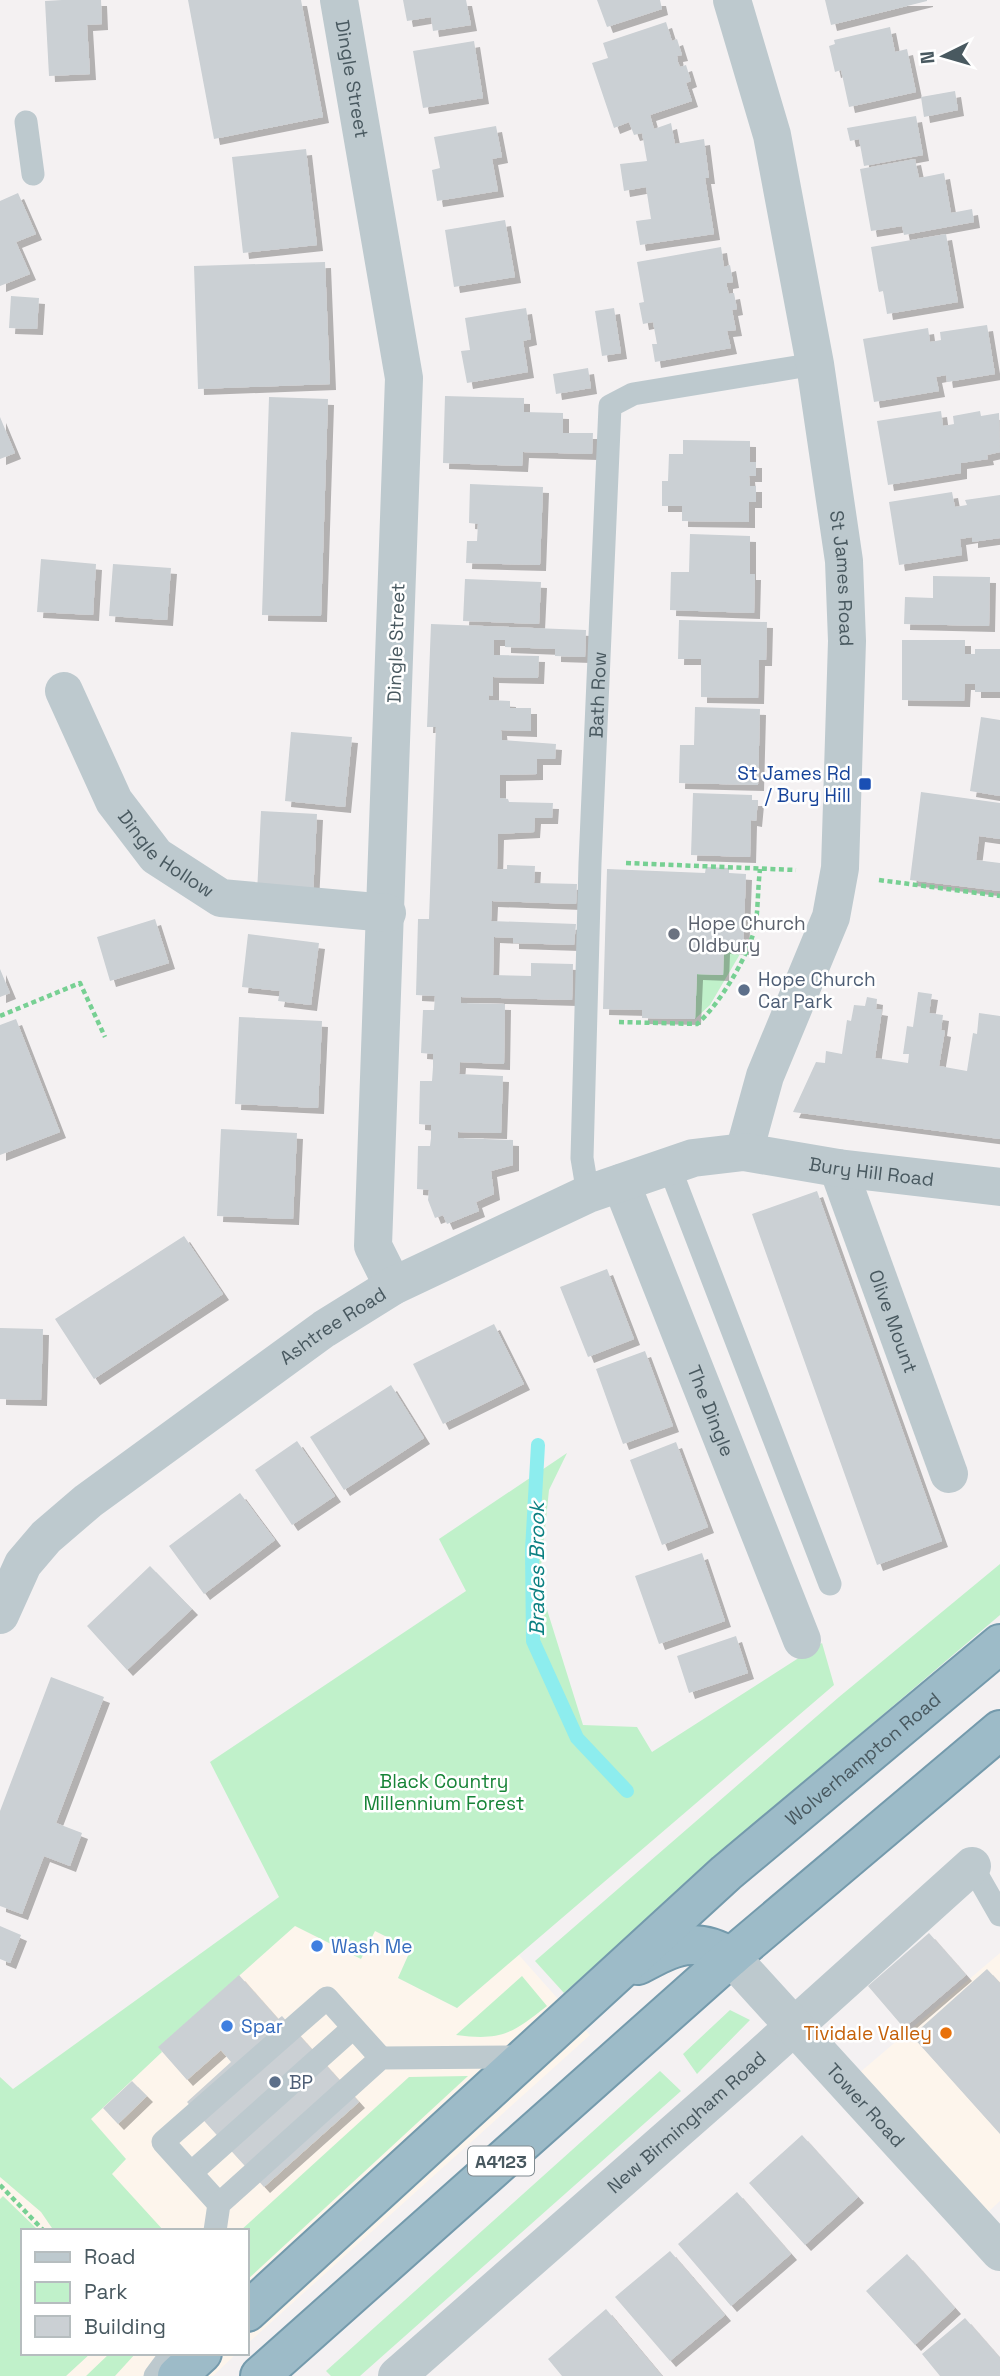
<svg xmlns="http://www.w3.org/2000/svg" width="1000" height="2376" font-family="'Space Grotesk',sans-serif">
<defs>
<filter id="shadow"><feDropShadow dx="6" dy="6" stdDeviation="0" flood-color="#0004"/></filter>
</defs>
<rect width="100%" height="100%" fill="#f4f1f2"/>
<path fill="#fdf5ec" d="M295,1925L361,1959L375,1931L411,1949L398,1978L457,2008L518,1954L590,2035L247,2344V2231H23V2353H237L213,2376H0V2077L13,2090L158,2047Z
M1000,1953V2201L974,2225L845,2085Z"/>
<path fill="#c0f1ca" d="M724,948L743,949L710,1005L695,1019L697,974L723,975Z
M567,1453L549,1490L541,1567L544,1600L583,1725L637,1727L652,1752L822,1643L834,1685L457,2008L398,1978L411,1949L375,1931L361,1959L295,1926L159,2047L162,2052L91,2119L126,2159L112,2174L164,2231H54L41,2212L0,2177V2077L13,2089L279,1897L210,1762L466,1591L439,1539Z
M1000,1564V1615L753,1825L564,1993L535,1961L839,1697Z
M522,1976L547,2006C513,2033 502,2041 456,2035Z
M730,2010L750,2020L697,2074L683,2054Z
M660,2071L681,2091L360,2376H331L326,2371Z
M468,2076L247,2280V2231H240L409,2077Z
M3,2196L39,2231H23V2353H91L66,2376H0V2199Z
M110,2353H136L115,2376H86Z"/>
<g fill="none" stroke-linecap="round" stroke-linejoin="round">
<path stroke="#8dedee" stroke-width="14" d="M538,1445L532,1550L533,1641L577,1738L627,1791"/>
</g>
<path fill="#cbd0d4" filter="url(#shadow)" d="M62,0H101L102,24L87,25L90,74L49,76L45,1Z
M188,0H301L323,117L214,139Z
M403,0H466L471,25L433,31L431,17L407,21Z
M597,0H660L662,9L607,27Z
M825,0H927V1L831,25Z
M666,22L672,41L677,39L682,55L677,56L678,62L680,67L686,65L691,81L686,83L692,101L650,115L654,129L671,123L675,144L704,139L709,178H705L714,234L640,245L636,221L651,219L646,187L624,191L620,164L647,161L642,133L634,135L629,122L614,128L592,63L608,58L603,43Z
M890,27L895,52L907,49L916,92L849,107L841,70L835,72L829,46L835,44L834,40Z
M474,41L483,98L423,108L413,51Z
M955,91L958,110L924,117L921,97Z
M916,116L923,155L864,166L859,139L850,141L847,128Z
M496,126L502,157L492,159L498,191L437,201L432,170L440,168L434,137Z
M306,149L317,245L243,253L232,157Z
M915,159L919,178L944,173L951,213L972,209L974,222L904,235L902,226L871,231L860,169Z
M18,193L36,234L16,242L30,274L0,286V201Z
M505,220L515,277L454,287L445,230Z
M946,234L958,302L887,314L883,291L879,292L878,288L871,247Z
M721,247L724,267L730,265L733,282L727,283V287L729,294L734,293L737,309L732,310L736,330L727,331L731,348L655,362L652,344H657L653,322L643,324L639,303L644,302L637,262Z
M325,262L330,384L198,389L194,266Z
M11,296L39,298L37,329L9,328Z
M526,308L531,339L523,341L528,372L467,383L461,351L470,350L465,318Z
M614,308L621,353L602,356L595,311Z
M987,325L995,374L947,382L946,375L936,377L939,391L874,402L863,339L928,328L930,342L941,340L940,332Z
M588,368L591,388L556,394L553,374Z
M445,396L524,398V412L563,413V433H593L592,454L523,452L522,466L443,463Z
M269,397L328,399L321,616L262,615Z
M941,411L943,426L954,424L953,416L980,411L981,416L999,413L1000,452L987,455L988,459L961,463V473L888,485L877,421Z
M0,417L15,453L0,459Z
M683,440L750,441V462H756V476H749L750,486H756V502H749V522L682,521V506H662V481H668L669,454H683Z
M470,484L543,487L540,565L466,563L467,541H477L478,524L469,523Z
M952,492L955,507L967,505L965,500L1000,495V538L972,542V537L960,539L962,555L899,565L889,502Z
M690,534L750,536V574H755L754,613L670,610L671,572H689Z
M41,559L96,564L93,615L37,612Z
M113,564L171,568L167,620L109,616Z
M933,576L990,577L989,626L904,624L905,597L933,598Z
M465,579L541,582L539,624L463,621Z
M679,620L767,622L766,660H759L758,698L701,697V659H678Z
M431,624L586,630L585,657L555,656V649L505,647V640H494V655L539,656L538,678L493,677V696L489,695V700L510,701V708H531V731L501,730L502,740L556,744L555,759H537V774L500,775V798L508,799L509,802L553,803L552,818H535L534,832L498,834L497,869H507V865L535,866L534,883L577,884L576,904L492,901L491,921L576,924L574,945L513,943V938L494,937L493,975L531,976V963L573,964L572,1000L461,997V1003L505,1004L504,1064L460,1062L459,1074L503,1076L501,1133L458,1132V1138L513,1140V1165L491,1171L494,1194L476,1202L479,1211L447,1224L443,1215L435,1218L428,1200L429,1190L417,1189L418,1146H430L431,1138V1125L419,1124L420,1081H432L433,1067V1054L421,1053L423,1010H434L435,996L416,995L418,919H429L436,727H427Z
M902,640H965V654H975V649H1000V692H975V684H965L964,701L902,700Z
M695,707L760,709L758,785L679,783L680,745H694Z
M981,717L1000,720V796L970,791Z
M291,732L352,737L345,807L285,801Z
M921,792L1000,803V839L979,836L976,860L1000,863V891L910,880Z
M693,793L752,795V800H758L756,821L751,820L750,857L691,855Z
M261,811L317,814L313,896L257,893Z
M706,867L729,868V873L746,874L743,949L724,948L723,975L697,974L695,1019L642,1018V1010L603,1009L607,869L705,873Z
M155,919L169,963L110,981L97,937Z
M248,934L319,943L311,1005L278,1001L280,991L242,987Z
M0,969L10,993L0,997Z
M918,992L932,994L929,1013L943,1015L941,1030L945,1031L939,1066L967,1071L973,1033L977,1034L979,1013L1000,1016V1139L793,1112L816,1062L825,1063L826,1051L842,1054L847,1020L851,1021L854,1005L865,1006L867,997L877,999L876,1009L882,1010L875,1058L908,1063L909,1054H903L907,1026L913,1027Z
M239,1017L322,1021L318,1108L235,1104Z
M16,1019L60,1132L0,1155V1025Z
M221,1129L297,1133L293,1219L217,1216Z
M817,1191L942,1541L877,1565L752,1214Z
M184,1236L223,1294L94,1379L55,1319Z
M607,1269L634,1339L588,1357L560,1287Z
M494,1324L524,1384L443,1424L413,1364Z
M0,1328L43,1329L41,1400L0,1399Z
M645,1351L673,1426L623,1444L596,1369Z
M391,1385L424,1438L344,1490L310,1437Z
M297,1441L335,1496L292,1525L255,1470Z
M676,1442L708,1527L662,1545L630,1460Z
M240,1493L275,1540L204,1594L169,1546Z
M702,1553L725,1621L659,1644L635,1576Z
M150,1566L192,1609L127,1670L87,1626Z
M736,1636L748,1673L689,1693L677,1656Z
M51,1677L104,1697L56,1823L82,1833L70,1866L44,1856L22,1914L0,1906V1811Z
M0,1926L21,1935L10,1963L0,1959Z
M929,1933L966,1975L904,2028L868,1986Z
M987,1969L1000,1983V2134L912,2036Z
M239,1975L278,2019L282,2016L359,2102L264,2187L187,2102L231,2062L221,2050L187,2080L158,2047Z
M132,2081L147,2096L118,2124L103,2108Z
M802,2135L858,2197L805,2245L749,2183Z
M737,2192L791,2254L731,2306L678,2244Z
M670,2251L725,2315L670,2361L615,2297Z
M907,2254L955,2308L915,2345L866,2291Z
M606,2309L662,2376H562L548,2359Z
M965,2318L1000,2358V2376H940L922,2354Z"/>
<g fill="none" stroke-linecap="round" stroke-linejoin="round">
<defs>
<g id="trunk">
<path d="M638,1965C674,1946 694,1935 731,1957"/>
<path id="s10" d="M247,2312L726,1873L1000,1644"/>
<path d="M177,2376L202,2353"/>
<path d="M260,2376L731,1957L1000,1730"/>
</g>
</defs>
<use href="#trunk" stroke="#749aac" stroke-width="42"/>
<path stroke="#77d093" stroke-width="4.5" stroke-dasharray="5 3.5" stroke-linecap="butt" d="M626,863L796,870
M879,880L1000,896
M0,1016L80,983L105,1037
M619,1022L697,1024C720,1004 750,954 756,923C758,905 758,886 760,869
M0,2185L44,2231"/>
<g stroke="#bdc9ce" stroke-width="23">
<path d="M26,122L33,174"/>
<path d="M669,1166L830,1584"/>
<path id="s1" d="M588,1194L582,1158L590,863L610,406L633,394L815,364"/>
<path d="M972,1866L1000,1915"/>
<path d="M191,2173L353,2028"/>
<path d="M219,2204L163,2142L327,1998L381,2058"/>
<path d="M215,2231L219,2204L381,2058L523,2057"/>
<path d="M155,2376L172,2353"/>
</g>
<g stroke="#bdc9ce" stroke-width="38">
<path id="s2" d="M339,0L404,378L373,1246L393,1286"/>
<path id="s3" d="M732,0L772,135L815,364L844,561L847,641L840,868L831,917L765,1076L744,1152"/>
<path id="s4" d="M64,691L114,801L156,856L221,898L387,913"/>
<path id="s5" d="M838,1168L949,1474"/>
<path id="s6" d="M621,1183L802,1640"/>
<path id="s7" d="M0,1615L23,1564L46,1537L88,1501L324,1329L393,1286L588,1194L693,1158L744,1152L838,1168L1000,1187"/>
<path id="s8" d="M397,2376L740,2075L972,1866"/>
</g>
<path stroke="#bdc9ce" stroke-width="38" id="s9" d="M731,1957L1000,2252"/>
<use href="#trunk" stroke="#9dbbc8" stroke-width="38"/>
</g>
<rect fill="#1a4fb4" stroke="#fff" stroke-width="2.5" x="858" y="777" width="14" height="14" rx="3.5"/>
<circle fill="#6b7280" stroke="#fff" stroke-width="2.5" cx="674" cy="934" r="7"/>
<g fill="#5c6f8a" stroke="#fff" stroke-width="2.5">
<circle cx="744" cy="990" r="7"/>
<circle cx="275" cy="2082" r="7"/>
</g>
<g fill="#3f7fe0" stroke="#fff" stroke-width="2.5">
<circle cx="317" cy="1946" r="7"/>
<circle cx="227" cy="2026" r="7"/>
</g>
<circle fill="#e8710a" stroke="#fff" stroke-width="2.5" cx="946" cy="2033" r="7"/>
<g text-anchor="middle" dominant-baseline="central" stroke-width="5" stroke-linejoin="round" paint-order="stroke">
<rect fill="#fff" stroke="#808b90" stroke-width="2" x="468" y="2146.5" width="66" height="29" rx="5"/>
<g font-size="18" font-weight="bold" fill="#495960">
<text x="501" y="2161">A4123</text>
</g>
<g font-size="19" fill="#495960" stroke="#fff">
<text stroke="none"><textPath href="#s2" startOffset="80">Dingle Street</textPath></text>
<text stroke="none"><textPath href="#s3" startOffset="590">St James Road</textPath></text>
<text transform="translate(396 643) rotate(-88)">Dingle Street</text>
<text stroke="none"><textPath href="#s1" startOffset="500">Bath Row</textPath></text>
<text stroke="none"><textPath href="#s4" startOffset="196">Dingle Hollow</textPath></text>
<text stroke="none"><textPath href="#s7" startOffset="1027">Bury Hill Road</textPath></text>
<text stroke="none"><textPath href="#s5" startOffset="163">Olive Mount</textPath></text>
<text stroke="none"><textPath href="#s7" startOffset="448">Ashtree Road</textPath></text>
<text stroke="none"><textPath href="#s6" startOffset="245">The Dingle</textPath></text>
<text stroke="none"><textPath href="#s10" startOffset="828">Wolverhampton Road</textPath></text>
<text stroke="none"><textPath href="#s9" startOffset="200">Tower Road</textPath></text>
<text stroke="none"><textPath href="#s8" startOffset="385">New Birmingham Road</textPath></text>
</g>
<g font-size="19" fill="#164399" stroke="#fff" text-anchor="end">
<text x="851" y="773">St James Rd<tspan x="851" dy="22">/ Bury Hill</tspan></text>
</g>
<g font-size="19" fill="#5b616d" stroke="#fff" text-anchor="start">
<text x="688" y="923">Hope Church<tspan x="688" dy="22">Oldbury</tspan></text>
</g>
<g font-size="19" fill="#4e5e75" stroke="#fff" text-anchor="start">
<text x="758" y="979">Hope Church<tspan x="758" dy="22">Car Park</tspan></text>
<text x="289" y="2082">BP</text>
</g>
<g font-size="19" fill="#168437" stroke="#fff">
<text x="444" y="1781">Black Country<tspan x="444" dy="22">Millennium Forest</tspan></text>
</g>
<g font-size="19" fill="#366cbe" stroke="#fff" text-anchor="start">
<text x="331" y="1946">Wash Me</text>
<text x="241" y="2026">Spar</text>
</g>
<g font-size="19" fill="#c56008" stroke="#fff" text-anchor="end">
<text x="932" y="2033">Tividale Valley</text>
</g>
<g font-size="21" font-style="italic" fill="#0c8082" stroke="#fff">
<text transform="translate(536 1569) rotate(-90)">Brades Brook</text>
</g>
</g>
<rect x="21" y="2229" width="228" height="126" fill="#ffffff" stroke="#b6bdbf" stroke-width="2"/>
<rect x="35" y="2252" width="35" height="10" fill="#bdc9ce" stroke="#b6bdbf" stroke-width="2"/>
<text x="84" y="2264" font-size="21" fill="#495960">Road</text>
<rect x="35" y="2282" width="35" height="21" fill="#c0f1ca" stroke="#b6bdbf" stroke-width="2"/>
<text x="84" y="2299" font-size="21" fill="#495960">Park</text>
<rect x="35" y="2316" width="35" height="21" fill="#cbd0d4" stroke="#b6bdbf" stroke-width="2"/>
<text x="84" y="2334" font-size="21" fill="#495960">Building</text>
<g transform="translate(944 56) rotate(265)" stroke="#ffffff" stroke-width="5" paint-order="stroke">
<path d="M0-5L12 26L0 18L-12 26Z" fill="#495960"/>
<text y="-10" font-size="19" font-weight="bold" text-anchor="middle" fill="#495960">N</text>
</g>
</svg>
